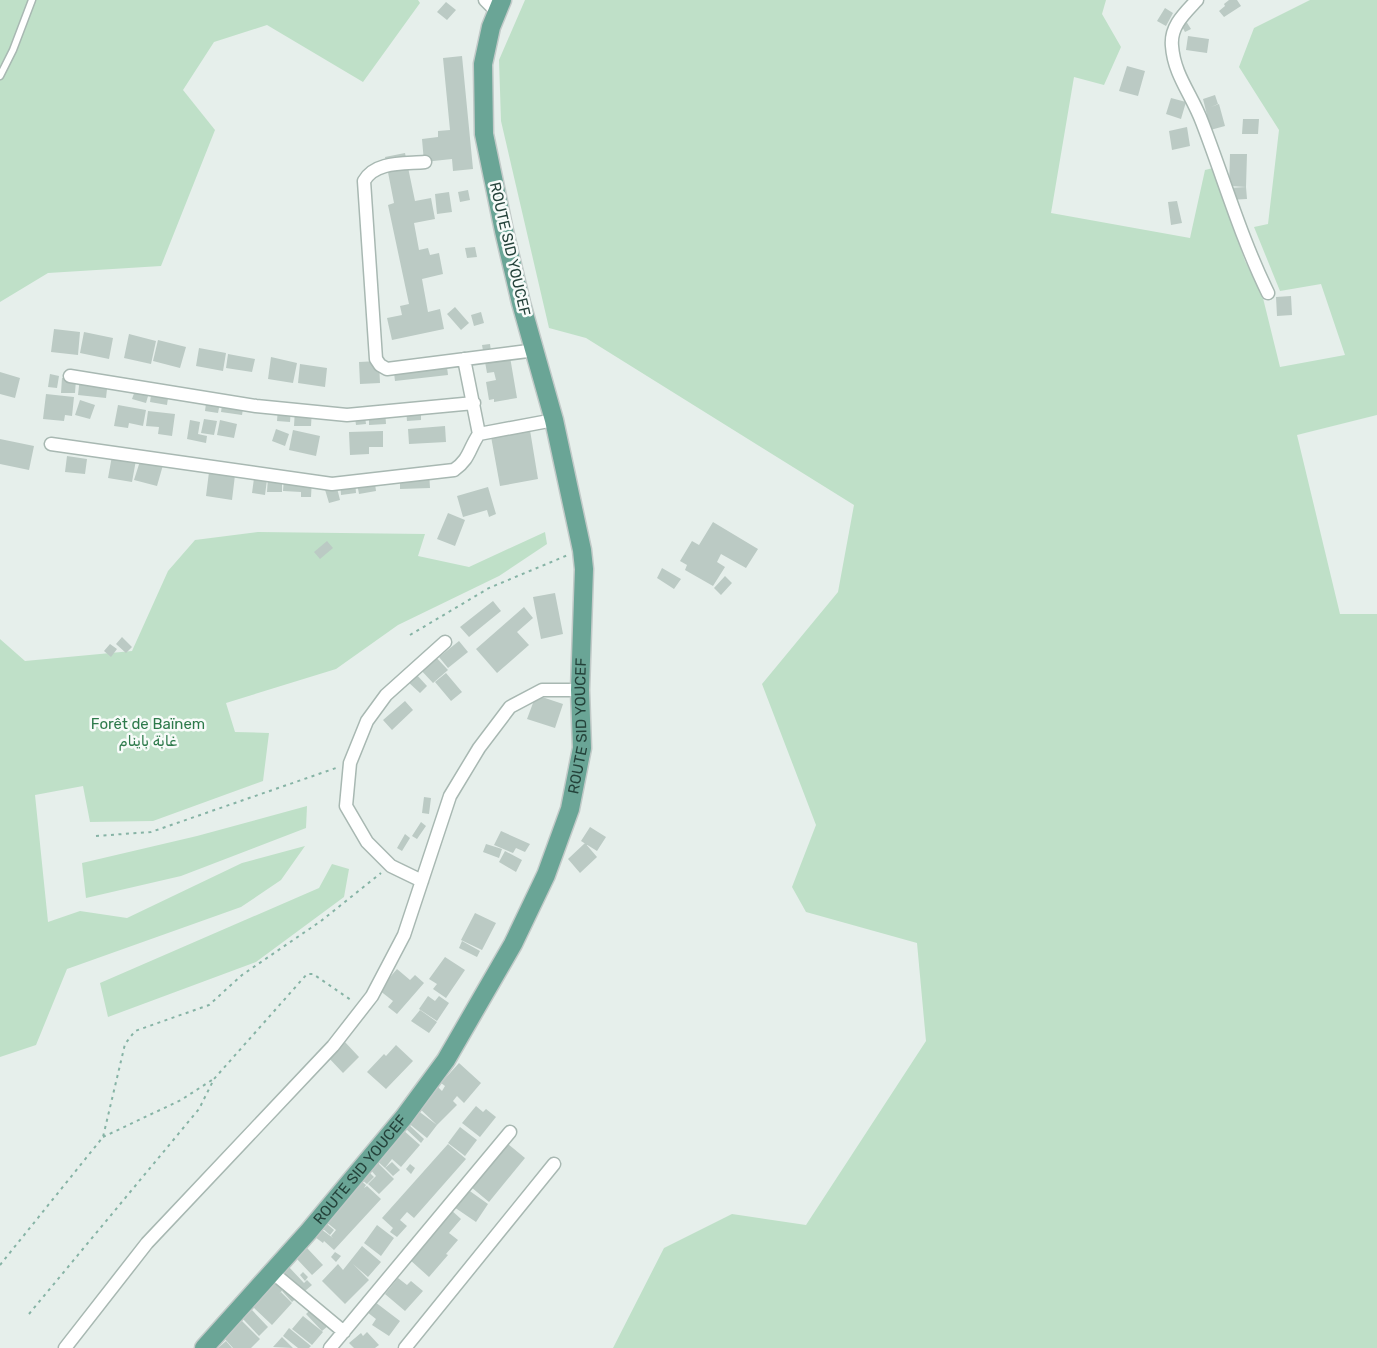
<svg xmlns="http://www.w3.org/2000/svg" width="1377" height="1348" font-family="Rubik,'Noto Naskh Arabic',sans-serif">
<rect width="100%" height="100%" fill="#e6efeb"/>
<path fill="#bfe0c8" d="M0,0H418L420,3L363,82L267,25L214,42L183,90L215,130L161,266L48,273L0,302Z
M525,0H1106L1102,14L1121,47L1104,85L1074,77L1051,213L1190,238L1205,170L1213,168L1245,261L1262,294L1280,367L1345,355L1321,284L1280,291L1254,227L1268,224L1279,130L1239,67L1254,28L1310,0H1377V415L1297,435L1340,614H1377V1348H613L664,1248L732,1214L806,1225L926,1041L917,943L806,912L792,887L816,825L762,684L838,592L854,505L586,338L549,328L501,121L499,60Z
M258,532L425,534L418,556L469,567L545,532L547,544L499,576L398,625L336,669L226,703L235,732L269,733L263,781L153,821L90,822L83,786L35,795L48,922L80,911L127,918L242,863L305,846L281,880L241,907L67,969L36,1045L0,1057V639L25,661L132,651L168,571L195,540Z
M307,806L306,828L181,876L86,898L82,863L197,836Z
M332,864L349,869L344,897L256,962L108,1017L100,983L319,888Z"/>
<path fill="#bbcac4" d="M1229,0H1237L1241,6L1224,17L1219,11L1225,6L1224,4Z
M446,2L456,10L447,20L437,12Z
M1165,8L1173,13L1166,26L1157,21Z
M1184,18L1191,29L1185,32L1179,21Z
M1188,36L1209,39L1207,53L1186,50Z
M462,56L473,169L453,171L452,159L424,162L422,139L438,137V131L450,130L443,58Z
M1127,66L1145,71L1138,96L1119,91Z
M1215,95L1218,104L1211,107L1219,104L1225,126L1203,132L1199,117L1207,115L1203,99Z
M1171,98L1186,102L1181,119L1166,114Z
M1243,119H1259L1258,134H1242Z
M1187,127L1190,146L1172,150L1169,131Z
M405,153L415,201L431,198L435,219L414,223L419,250L428,248L430,255L439,253L443,274L422,279L428,312L440,309L444,329L392,340L387,318L402,315L400,306L409,304L388,205L394,203L385,157Z
M1230,154H1247L1246,187L1229,186Z
M1246,187L1247,199L1228,200V188Z
M468,190L470,200L460,202L458,192Z
M449,192L452,212L437,214L435,194Z
M1177,201L1182,223L1171,225L1168,202Z
M475,247L477,257L467,258L465,248Z
M1291,296L1292,315L1277,316L1276,297Z
M455,307L469,323L461,330L447,314Z
M481,312L484,323L474,326L471,315Z
M54,329L80,332L78,355L51,352Z
M84,332L113,338L109,359L80,353Z
M129,334L156,341L151,364L124,358Z
M158,340L186,347L180,368L153,361Z
M490,344L491,351L510,357L517,398L494,402V399L489,400L486,382L496,380L494,372L487,373L482,345Z
M199,348L226,353L223,371L196,366Z
M228,354L255,359L252,372L226,368Z
M271,357L297,363L293,383L268,379Z
M446,359L448,375L395,381L393,364Z
M379,361L380,383L360,384L359,362Z
M300,364L327,368L325,387L298,383Z
M0,372L20,378L15,398L0,394Z
M50,374L59,376L57,388L48,387Z
M80,377L108,380L106,398L78,395Z
M62,378L76,379L75,393H61Z
M137,385L150,389L146,403L132,399Z
M152,388L169,391L167,405L150,402Z
M46,394L74,397L72,416L65,415L64,421L43,419Z
M207,396L221,398L218,413L205,411Z
M223,399L244,402L242,415L221,412Z
M80,400L95,405L90,419L75,415Z
M118,405L146,410L143,426L129,423L128,428L114,426Z
M278,408L291,409L290,422L277,421Z
M406,408H421V420L407,421Z
M295,409L312,410L311,426H294Z
M364,409L366,424L356,425L354,410Z
M385,409L386,424L369,425V410Z
M148,411L175,414L172,436L158,434L159,427L146,426Z
M204,419L217,421L214,435L201,433Z
M190,420L200,422L198,434L207,436L206,443L187,439Z
M220,420L237,424L234,438L217,435Z
M529,424L538,479L500,486L490,431Z
M445,426L446,442L409,444L408,429Z
M276,429L289,434L285,446L272,441Z
M293,430L320,436L316,456L289,450Z
M383,431V447H369V454L350,455L349,432Z
M0,439L34,446L29,470L0,464Z
M67,456L87,459L85,474L65,472Z
M112,456L136,460L132,482L108,478Z
M141,458L163,465L157,486L134,480Z
M255,471L268,472L265,495L252,493Z
M429,471L430,488L400,489V473Z
M209,472L235,475L232,500L206,496Z
M374,476L376,491L359,494L356,478Z
M268,477H282V492H267Z
M284,478L312,479L311,497H301V492L283,491Z
M355,479L356,493L341,495L340,481Z
M335,480L340,500L329,503L323,483Z
M488,487L496,514L489,517L487,510L463,517L457,496Z
M448,513L465,520L455,546L437,539Z
M713,522L758,549L746,568L721,554L717,562L725,567L713,586L685,570L687,565L680,561L692,541L699,545Z
M327,541L333,548L320,559L314,552Z
M662,568L681,579L674,589L657,578Z
M725,576L732,583L721,595L714,588Z
M555,593L563,634L541,639L533,597Z
M493,601L501,611L469,637L460,627Z
M524,607L533,618L517,632L529,645L497,673L476,649Z
M122,637L132,647L126,653L116,644Z
M459,641L468,652L448,668L439,657Z
M110,644L117,649L111,657L104,651Z
M433,654L448,670L433,683L419,668Z
M415,673L427,686L420,693L407,681Z
M446,673L462,692L451,701L435,682Z
M536,695L563,704L555,728L527,719Z
M405,701L413,710L392,730L383,720Z
M424,797L431,798L429,814L422,813Z
M421,822L426,826L417,839L412,836Z
M590,827L606,837L597,851L581,841Z
M501,831L530,844L525,852L516,848L513,853L494,845Z
M405,834L410,838L402,851L397,848Z
M585,843L597,857L580,873L568,859Z
M486,844L502,849L499,858L483,852Z
M505,851L522,860L516,872L499,862Z
M475,913L496,923L482,950L461,940Z
M462,941L480,951L477,957L459,948Z
M445,957L465,970L446,998L433,989L437,984L429,979Z
M397,969L410,980L415,975L424,983L397,1014L388,1007L393,1001L379,990Z
M428,996L435,1001L439,996L449,1003L437,1021L419,1009Z
M420,1010L437,1022L429,1033L411,1021Z
M344,1041L359,1057L343,1073L327,1056Z
M396,1045L413,1061L386,1089L367,1072L384,1054L386,1056Z
M459,1063L481,1083L464,1103L457,1096L453,1101L457,1105L437,1125L418,1107L437,1086L442,1091L445,1086L441,1083Z
M476,1106L483,1112L486,1109L496,1117L480,1137L462,1123Z
M417,1110L437,1125L427,1138L407,1122Z
M407,1123L424,1139L421,1143L404,1127Z
M460,1127L477,1140L465,1156L448,1143Z
M402,1129L420,1145L401,1167L392,1159L385,1168L376,1160Z
M502,1139L525,1158L489,1202L465,1182Z
M448,1144L466,1159L414,1218L407,1212L400,1220L407,1226L397,1237L390,1232L393,1228L382,1218Z
M376,1161L394,1179L379,1194L368,1184L376,1176L369,1168Z
M392,1162L400,1170L393,1176L385,1168Z
M410,1164L415,1168L411,1174L406,1169Z
M368,1171L374,1177L367,1184L361,1179Z
M361,1181L366,1185L364,1188L367,1186L381,1199L334,1250L324,1241L323,1243L315,1237L321,1229L333,1238L331,1236L336,1230L325,1221Z
M467,1189L488,1204L476,1222L454,1207Z
M450,1209L461,1219L449,1233L458,1240L446,1254L448,1255L429,1277L409,1259Z
M326,1223L334,1230L330,1235L322,1228Z
M377,1225L394,1238L381,1256L364,1243Z
M362,1246L381,1262L368,1277L353,1264L369,1280L345,1304L322,1281L338,1264L343,1270Z
M307,1248L323,1265L312,1275L296,1258Z
M335,1252L341,1256L336,1262L331,1257Z
M288,1266L304,1283L307,1280L312,1285L292,1302L282,1291L292,1282L282,1271Z
M303,1272L308,1277L305,1281L300,1275Z
M280,1277L288,1284L279,1294L281,1292L292,1303L272,1325L253,1307Z
M398,1278L407,1285L411,1281L423,1291L405,1311L385,1294Z
M319,1302L335,1320L322,1331L306,1314Z
M375,1302L400,1321L389,1336L372,1325L376,1319L367,1312Z
M252,1310L268,1327L259,1336L243,1319Z
M303,1316L323,1332L312,1345L292,1329Z
M242,1321L260,1339L251,1348H233L224,1338Z
M289,1328L311,1346L309,1348H298L283,1336Z
M367,1332L379,1345L375,1348H354L349,1343L361,1333L363,1336Z
M282,1337L293,1348L273,1347Z
M226,1341L232,1348H218Z"/>
<g fill="none" stroke-linecap="round" stroke-linejoin="round">
<defs>
<path id="lane" d="M0,76L13,50L32,0"/>
<path id="street" d="M485,0L496,11
M1197,0C1185,13 1170,26 1172,46C1174,75 1192,95 1202,122C1224,179 1241,238 1268,293
M425,162C404,164 375,161 364,181L376,359L380,365L387,369L536,350
M464,359L479,434
M70,376L256,406L347,415L474,403
M51,444L332,484L454,470C470,459 469,448 479,434L554,420
M422,881L391,866L367,842L346,806L350,763L367,721L386,695L445,642
M272,1272L344,1332
M65,1348L147,1243L333,1046L372,996L404,935L450,796L479,748L510,707L542,690H580
M330,1348L510,1132
M405,1348L554,1164"/>
<g id="primary">
<path id="s1" d="M204,1348L309,1231L404,1117L446,1060L513,944L546,875L570,809L582,748L580,690L584,569L582,550L554,420L521,303L504,231L484,134L483,64L491,27L502,0"/>
</g>
</defs>
<use href="#lane" stroke="#a8b8b2" stroke-width="9"/>
<use href="#street" stroke="#a8b8b2" stroke-width="15"/>
<use href="#primary" stroke="#c2cac8" stroke-width="21"/>
<path stroke="#86b3a5" stroke-width="2" stroke-dasharray="3 4.5" stroke-linecap="butt" d="M410,635L489,588L568,555
M96,836L151,832L336,768
M103,1137L181,1100L212,1080
M0,1265L103,1137L125,1044L135,1031L209,1005L242,975L321,921L381,873
M29,1314L199,1109L214,1079L307,974H313L351,1000"/>
<use href="#lane" stroke="#fff" stroke-width="6"/>
<use href="#street" stroke="#fff" stroke-width="12"/>
<use href="#primary" stroke="#6aa596" stroke-width="18"/>
</g>
<g text-anchor="middle" dominant-baseline="central" stroke-width="5" stroke-linejoin="round" paint-order="stroke">
<g font-size="15" fill="#24423a" stroke="#f7fbf9">
<text transform="translate(510 249) rotate(77)">ROUTE SID YOUCEF</text>
<text stroke="none"><textPath href="#s1" startOffset="741">ROUTE SID YOUCEF</textPath></text>
<text stroke="none"><textPath href="#s1" startOffset="237">ROUTE SID YOUCEF</textPath></text>
</g>
<g font-size="15" fill="#2d7a4b" stroke="#f7fbf9">
<text x="148" y="724">Forêt de Baïnem<tspan x="148" dy="17">غابة باينام</tspan></text>
</g>
</g>
</svg>
